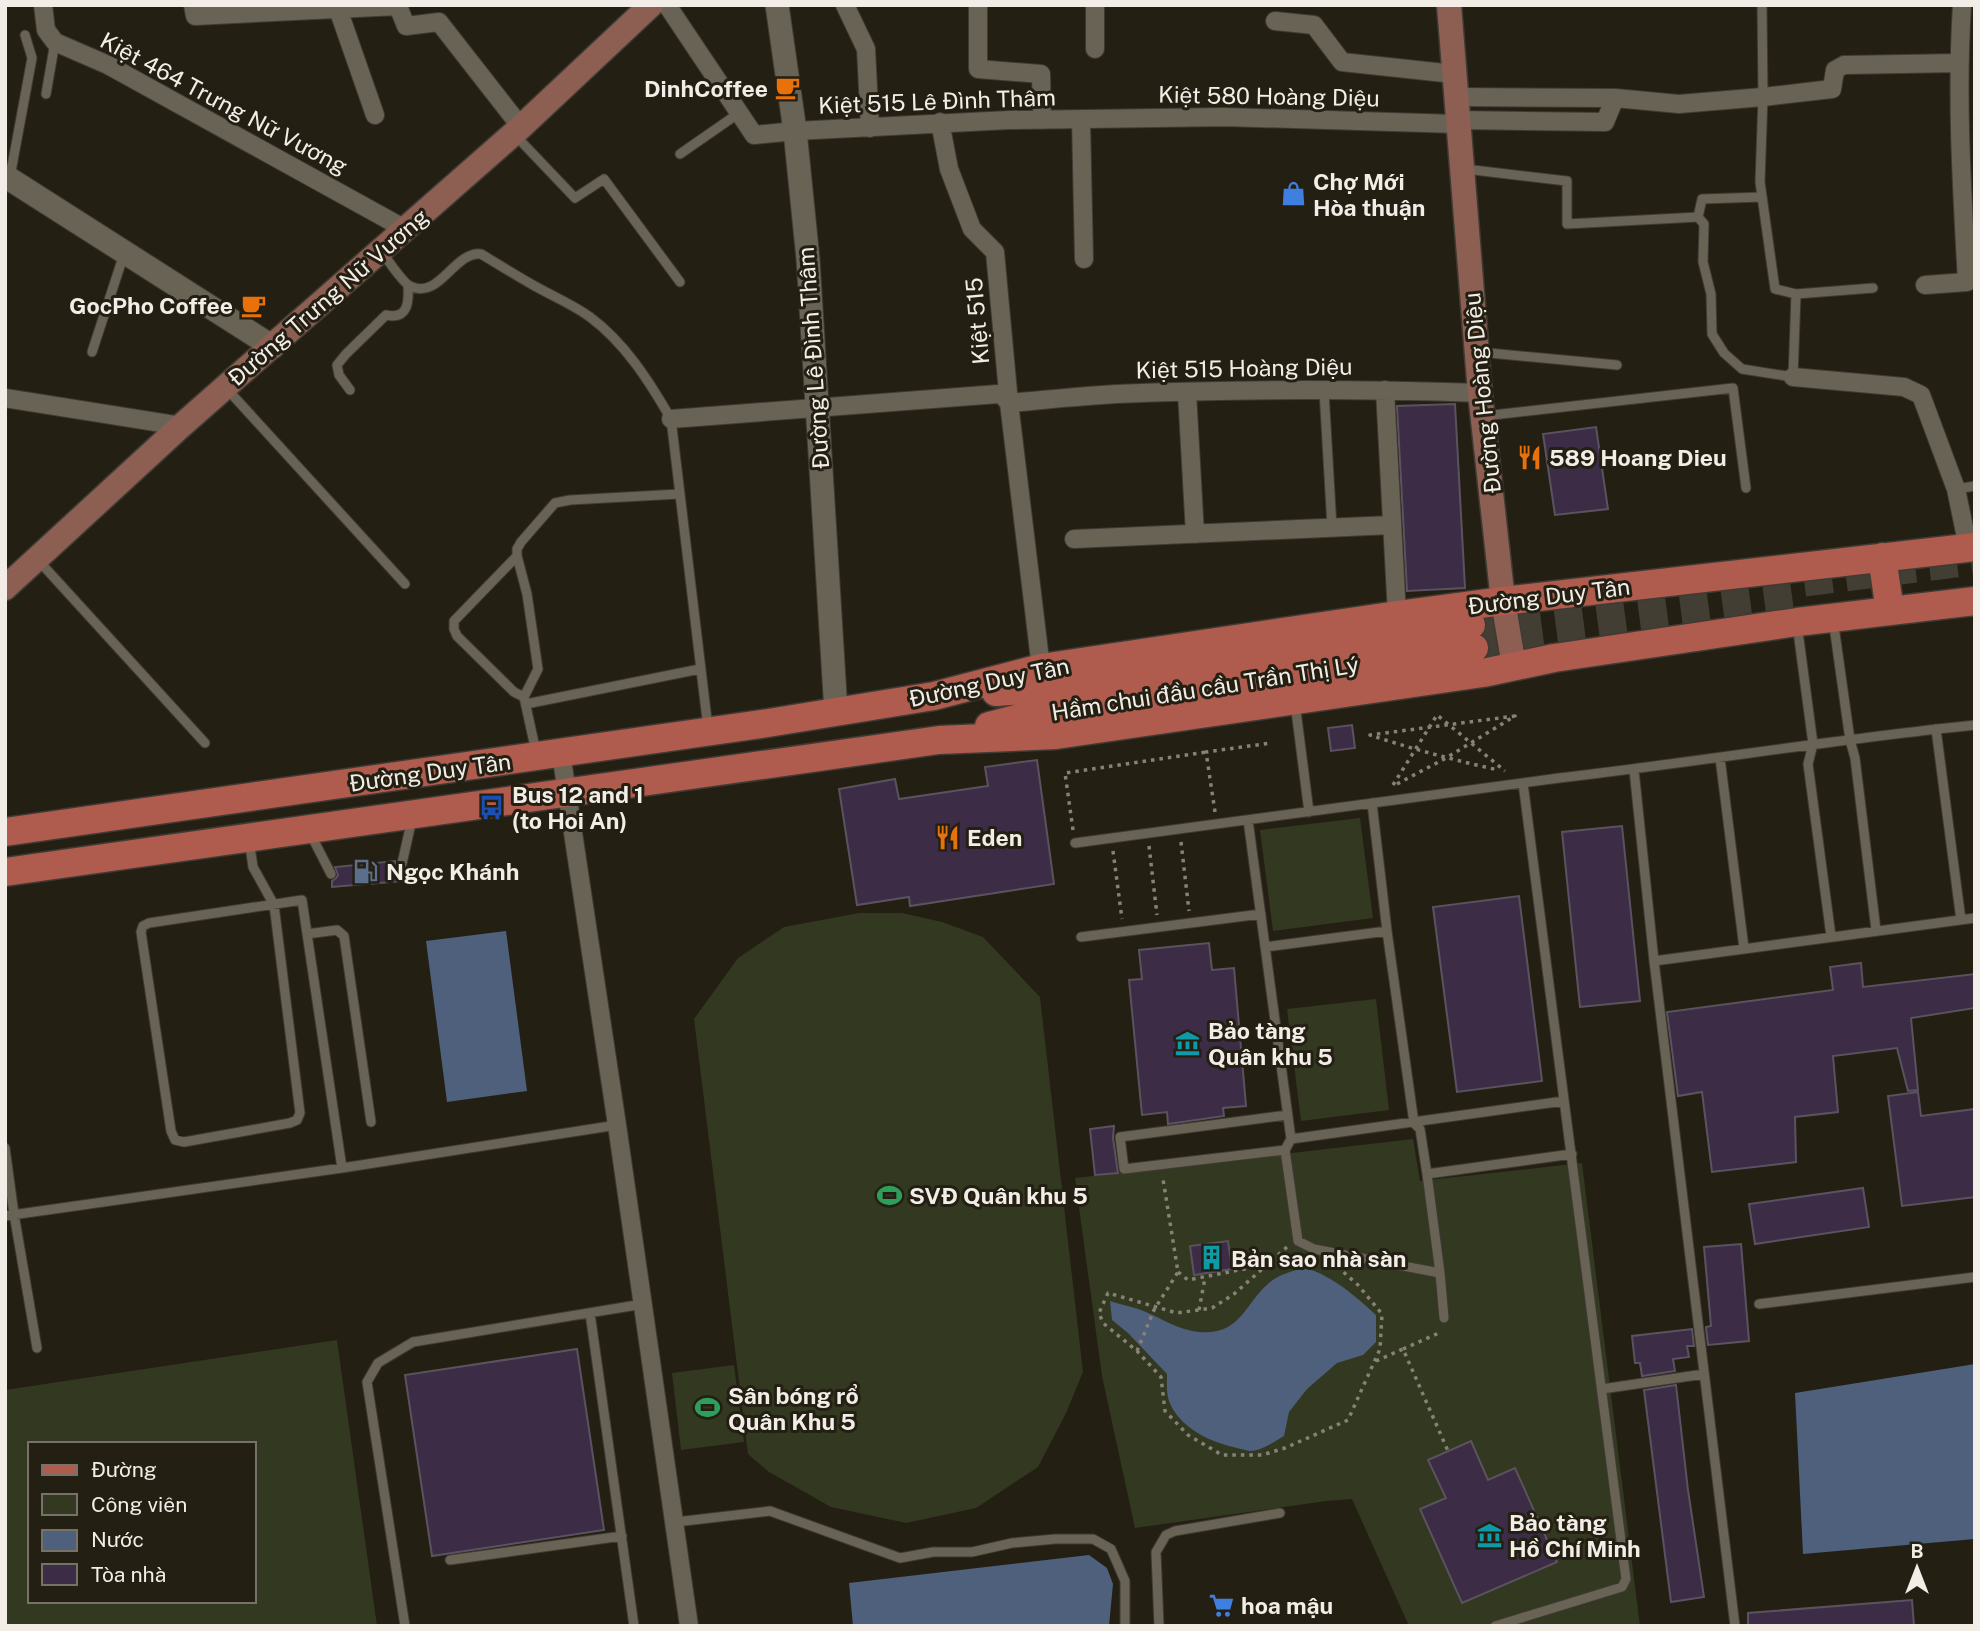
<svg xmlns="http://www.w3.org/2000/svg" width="1980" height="1631" font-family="'Public Sans',sans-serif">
<rect width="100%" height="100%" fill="#241f13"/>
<path fill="#333821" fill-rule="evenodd" d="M1360,818L1373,918L1273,931L1260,830Z
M859,913H902L942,922L983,937L1040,997L1083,1372L1066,1413L1038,1467L976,1508L906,1523L831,1507L769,1472L748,1454L694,1019L738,958L784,927Z
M1376,999L1389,1110L1301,1121L1287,1009Z
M1413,1139L1420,1181L1582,1163L1640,1626H1409L1352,1499L1326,1501L1135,1528L1102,1376L1075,1178Z
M337,1340L377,1626H5V1390ZM30,1444H254V1601H30Z
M734,1365L744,1442L681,1450L672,1373Z"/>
<path fill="#4e607c" d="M506,931L527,1091L447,1102L426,941Z
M1305,1267C1336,1279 1352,1293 1376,1315V1342L1363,1355L1337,1363L1307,1389L1289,1412L1284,1436C1274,1442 1261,1451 1249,1451C1244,1450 1238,1448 1233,1447C1208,1441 1179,1427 1169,1401C1166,1392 1167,1383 1167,1374L1128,1333L1112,1320L1110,1301C1122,1305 1135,1307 1146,1312C1162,1319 1180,1330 1198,1332C1241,1336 1244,1304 1270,1282C1280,1274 1294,1271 1305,1267Z
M1975,1364V1539L1803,1554L1795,1393Z
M1089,1555L1107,1568L1113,1584L1109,1626H853L849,1583Z"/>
<path fill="#3c2c46" stroke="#5a535f" stroke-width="2" d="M1455,404L1465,588L1407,591L1397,406Z
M1596,427L1608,509L1555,515L1543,434Z
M1352,725L1355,748L1331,751L1328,728Z
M1037,760L1054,884L910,906L909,897L857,905L839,789L895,779L899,799L988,786L985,767Z
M1622,826L1640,1001L1580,1007L1562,832Z
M395,861V871L401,875L402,881L332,887V881L336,878L338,875L335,867Z
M1519,896L1542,1081L1457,1092L1433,907Z
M1209,943L1212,970L1234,968L1246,1106L1223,1108L1224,1116L1168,1124L1167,1112L1142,1115L1129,980L1142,979L1139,950Z
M1861,963L1863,987L1975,974V1008L1911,1018L1918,1090L1908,1091L1897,1048L1833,1056L1838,1112L1795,1117L1796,1162L1712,1172L1702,1092L1678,1096L1667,1012L1833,990L1830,967Z
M1918,1092L1921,1116L1975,1109V1197L1902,1206L1888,1096Z
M1114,1126L1113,1138L1118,1173L1095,1175L1090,1129Z
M1863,1188L1869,1227L1755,1244L1749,1204Z
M1228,1241L1232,1269L1194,1275L1190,1246Z
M1741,1244L1749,1341L1708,1345L1706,1327L1711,1326L1704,1247Z
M1692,1329L1694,1346H1687L1689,1357L1673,1359L1675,1371L1642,1376L1640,1363H1635L1632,1336Z
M577,1349L604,1530L432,1556L405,1375Z
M1676,1385L1688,1490L1704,1597L1671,1602L1644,1390Z
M1471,1441L1488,1480L1515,1468L1557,1562L1462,1603L1420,1509L1446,1498L1428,1460Z
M1912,1600L1914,1626H1748V1613Z"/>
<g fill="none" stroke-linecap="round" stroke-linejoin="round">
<path stroke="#433e33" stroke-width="28" stroke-dasharray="28 14" stroke-linecap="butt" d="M1471,625L1975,561
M1474,648L1805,608"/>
<defs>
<path id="service" d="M46,94L55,42
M515,135L575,198L604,179L680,282
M680,154L739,113
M1465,169L1567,181V224L1698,217L1704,224L1703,262L1711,294L1712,334L1724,353L1742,369L1793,377L1796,294L1775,289L1760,182L1763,97L1762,5
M10,177L32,58L25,35
M1698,217L1702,199L1762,197
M382,252C388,260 402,282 410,286C439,301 454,251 481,254C498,264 515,275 533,285C552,296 572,304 590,317C625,343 649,381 671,419L708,728
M1796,294L1873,288
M92,352L124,254
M1479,352L1617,365
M227,389L405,584
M350,390L339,375L337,365L346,354L386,315C408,320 409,302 408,286
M1324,391L1332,527
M1484,416L1733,388L1746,488
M1956,489L1975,486
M517,556L454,621V629L457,636L514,692L524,697L536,752
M38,560L205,743
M1833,619L1850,740L1855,758L1876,930
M1797,624L1813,744L1808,764L1831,936
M524,697L538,669L527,594L517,556V549L521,542L555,503L570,500L679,494
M1295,703L1309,812
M526,704L700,669
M1936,729L1961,920
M1720,758L1744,948
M1634,770L1654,961L1735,1626
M1372,803L1387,931L1414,1123L1420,1129L1427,1174L1440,1273L1444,1318
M1248,820L1291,1139L1285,1150L1298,1241L1314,1249L1440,1273
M310,833L331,874
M249,840L253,867L274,905L300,1113L297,1120L290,1123L184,1142L175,1140L171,1131L141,932L143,926L149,923L302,900L342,1168
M1075,843L1559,778C1698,762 1836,739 1975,725
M401,868L412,819
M307,934L337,930L344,936L371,1122
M1081,937L1261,914
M1265,947L1387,931
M1654,961L1975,918
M1291,1139L1564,1101
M5,1148L14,1214L37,1348
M1285,1150L1124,1169L1120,1137L1287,1115
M1427,1174L1572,1154
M5,1216L342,1168L617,1125
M1759,1304L1975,1277
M590,1313L634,1626
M1602,1389L1704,1374
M676,1522L770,1511L900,1558L933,1552H972L1012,1543L1055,1539H1093L1111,1549L1125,1581V1626
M450,1560L622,1536
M405,1626L367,1382L378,1363L413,1342L643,1304
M1159,1626L1156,1552L1166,1535L1175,1531L1280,1513
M1495,1626L1622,1587L1626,1579L1523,783"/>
<path id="minor" d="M43,5L46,30L55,42L108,65L405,229
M193,5L195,16L398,6L406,26L439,22L521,127
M667,5L754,135L795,131L1009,120L1225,117L1457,124
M845,5L866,49L870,128
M978,5V69L1041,74L1042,120
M1095,5V49
M338,9L375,115
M1275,21L1314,25L1342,62L1454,74
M1455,97L1615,98
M1081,120L1084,259
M1457,120L1605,122L1615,98L1679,104L1763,97L1832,89L1835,70L1844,65L1958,63
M940,122L949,169L972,229L995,252L1009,403L1041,668
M1925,285L1967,282C1962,190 1956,98 1962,5
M1793,377L1904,387L1921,395L1956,489L1968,547
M1385,390L1397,615
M1187,393L1195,534
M5,398L181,426
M1009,403C1044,400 1080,396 1116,394C1237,389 1359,389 1480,393
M671,419L998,394L1003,396L1009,403
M1074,539L1392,525
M561,753L617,1125L689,1626"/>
<path id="tertiary" d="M777,5L795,131L808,259L836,712
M5,176L273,347"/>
<path id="secondary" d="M1449,5L1480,393L1503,601L1514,666
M5,588L181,426L521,127L651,5"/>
<path id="primary" d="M1882,557L1890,611
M996,692L1043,689L1471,625
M989,726L1047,711L1474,648
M5,832L768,723L934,696L1041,668L1397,615L1503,601L1975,547
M5,872L939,740L1056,735L1483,673L1554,658L1797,622L1975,601"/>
</defs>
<use href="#service" stroke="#3f3b34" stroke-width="11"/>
<use href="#minor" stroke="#3f3b34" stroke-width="20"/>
<use href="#tertiary" stroke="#3f3b34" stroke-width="25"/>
<use href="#secondary" stroke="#3f3b34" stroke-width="27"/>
<use href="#primary" stroke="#3f3b34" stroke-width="31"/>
<path stroke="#868278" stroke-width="3.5" stroke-dasharray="3.5 5" stroke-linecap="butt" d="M1397,784L1446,758L1515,716L1370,735C1412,749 1454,760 1498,770
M1393,785L1437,715L1505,771
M1215,812L1206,752L1271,743
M1073,830L1065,773L1206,752
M1181,842L1189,911
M1149,846L1157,915
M1113,851L1122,919
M1287,1247L1234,1294L1212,1308L1177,1313L1108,1293L1099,1313L1103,1323L1137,1351L1161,1377L1165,1411L1188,1435L1222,1455H1262L1285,1448L1348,1420L1380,1349L1382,1314L1358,1285L1340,1269
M1178,1272L1188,1280L1265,1265
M1199,1310L1205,1278
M1403,1349L1439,1333
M1137,1351L1154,1310L1178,1272L1163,1179
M1376,1361L1403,1349L1448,1451"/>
<use href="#service" stroke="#696356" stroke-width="9"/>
<use href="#minor" stroke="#696356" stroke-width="18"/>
<use href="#tertiary" stroke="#696356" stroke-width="23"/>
<use href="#secondary" stroke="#8c5f52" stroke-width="24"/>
<use href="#primary" stroke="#af5b4e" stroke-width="28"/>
</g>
<defs>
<symbol id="cafe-bare" viewBox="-9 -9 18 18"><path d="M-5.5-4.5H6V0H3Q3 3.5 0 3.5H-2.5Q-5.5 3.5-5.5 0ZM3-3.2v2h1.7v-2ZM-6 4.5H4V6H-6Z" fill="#e8710a" stroke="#241f13" stroke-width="2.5" paint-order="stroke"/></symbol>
<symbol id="shop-bare" viewBox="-9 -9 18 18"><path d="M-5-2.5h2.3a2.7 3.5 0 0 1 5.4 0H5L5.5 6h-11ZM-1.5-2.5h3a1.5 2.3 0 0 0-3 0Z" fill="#3f7fe0" stroke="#241f13" stroke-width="2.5" paint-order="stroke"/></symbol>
<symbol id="restaurant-bare" viewBox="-9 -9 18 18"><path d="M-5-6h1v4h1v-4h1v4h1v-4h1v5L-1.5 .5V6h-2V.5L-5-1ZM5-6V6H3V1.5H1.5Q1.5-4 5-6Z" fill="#e8710a" stroke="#241f13" stroke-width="2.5" paint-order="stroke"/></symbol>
<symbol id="bus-bare" viewBox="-9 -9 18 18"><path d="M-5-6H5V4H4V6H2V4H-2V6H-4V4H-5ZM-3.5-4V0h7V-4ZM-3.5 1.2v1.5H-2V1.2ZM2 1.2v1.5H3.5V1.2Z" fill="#1a4fb4" stroke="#241f13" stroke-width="2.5" paint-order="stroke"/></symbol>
<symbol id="fuel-bare" viewBox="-9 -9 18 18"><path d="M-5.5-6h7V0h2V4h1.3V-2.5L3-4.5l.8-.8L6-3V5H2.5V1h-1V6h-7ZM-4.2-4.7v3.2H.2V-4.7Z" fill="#5c6f8a" stroke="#241f13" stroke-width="2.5" paint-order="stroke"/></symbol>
<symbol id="museum-bare" viewBox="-9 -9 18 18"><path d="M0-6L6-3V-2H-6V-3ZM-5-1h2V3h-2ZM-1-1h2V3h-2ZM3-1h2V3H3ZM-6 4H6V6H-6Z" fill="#0f9aa8" stroke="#241f13" stroke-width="2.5" paint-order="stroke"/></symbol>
<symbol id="stadium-bare" viewBox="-9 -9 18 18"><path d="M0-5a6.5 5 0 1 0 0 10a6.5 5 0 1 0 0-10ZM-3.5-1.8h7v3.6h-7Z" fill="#2e9e5b" stroke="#241f13" stroke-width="2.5" paint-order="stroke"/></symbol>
<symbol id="building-bare" viewBox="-9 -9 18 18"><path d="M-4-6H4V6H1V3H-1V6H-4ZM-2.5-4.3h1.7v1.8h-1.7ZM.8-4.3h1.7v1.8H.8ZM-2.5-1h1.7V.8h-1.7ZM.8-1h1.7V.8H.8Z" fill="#0f9aa8" stroke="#241f13" stroke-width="2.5" paint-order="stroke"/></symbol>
<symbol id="supermarket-bare" viewBox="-9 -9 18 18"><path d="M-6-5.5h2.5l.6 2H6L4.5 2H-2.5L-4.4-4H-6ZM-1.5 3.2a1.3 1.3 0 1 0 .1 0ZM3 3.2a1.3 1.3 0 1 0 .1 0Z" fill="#3f7fe0" stroke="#241f13" stroke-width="2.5" paint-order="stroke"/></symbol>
</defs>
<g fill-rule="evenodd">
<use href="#cafe-bare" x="770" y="70" width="35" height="35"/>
<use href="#shop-bare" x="1276" y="176" width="35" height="35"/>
<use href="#cafe-bare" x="236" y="288" width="35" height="35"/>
<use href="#restaurant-bare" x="1512" y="440" width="35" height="35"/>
<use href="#bus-bare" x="474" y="790" width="35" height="35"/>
<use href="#restaurant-bare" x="930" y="820" width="35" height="35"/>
<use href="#fuel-bare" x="348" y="854" width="35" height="35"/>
<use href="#museum-bare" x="1170" y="1026" width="35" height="35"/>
<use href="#stadium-bare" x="872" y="1178" width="35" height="35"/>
<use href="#building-bare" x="1194" y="1240" width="35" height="35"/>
<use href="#stadium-bare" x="690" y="1390" width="35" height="35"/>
<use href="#museum-bare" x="1472" y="1518" width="35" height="35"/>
<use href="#supermarket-bare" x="1204" y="1588" width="35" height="35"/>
</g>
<g text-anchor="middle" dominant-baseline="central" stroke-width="6" stroke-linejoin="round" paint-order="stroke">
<g font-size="23" font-weight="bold" fill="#f2eee7" stroke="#241f13" text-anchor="start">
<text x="768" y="88" text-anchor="end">DinhCoffee</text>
<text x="1313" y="181">Chợ Mới<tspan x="1313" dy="26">Hòa thuận</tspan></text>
<text x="233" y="305" text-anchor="end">GocPho Coffee</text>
<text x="1549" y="457">589 Hoang Dieu</text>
<text x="512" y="794">Bus 12 and 1<tspan x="512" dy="26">(to Hoi An)</tspan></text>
<text x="967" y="837">Eden</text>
<text x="386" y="871">Ngọc Khánh</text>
<text x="1208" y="1030">Bảo tàng<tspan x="1208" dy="26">Quân khu 5</tspan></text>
<text x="909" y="1195">SVĐ Quân khu 5</text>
<text x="1231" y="1258">Bản sao nhà sàn</text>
<text x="728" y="1395">Sân bóng rổ<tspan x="728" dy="26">Quân Khu 5</tspan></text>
<text x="1509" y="1522">Bảo tàng<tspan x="1509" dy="26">Hồ Chí Minh</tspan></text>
<text x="1241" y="1605">hoa mậu</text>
</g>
<g font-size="23" fill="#f2eee7" stroke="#241f13">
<text transform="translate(1269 96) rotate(1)">Kiệt 580 Hoàng Diệu</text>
<text transform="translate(937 101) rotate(-2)">Kiệt 515 Lê Đình Thâm</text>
<text transform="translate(224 103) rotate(28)">Kiệt 464 Trưng Nữ Vương</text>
<text transform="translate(328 297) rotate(-41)">Đường Trưng Nữ Vương</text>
<text transform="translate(977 321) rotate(-95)">Kiệt 515</text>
<text transform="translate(813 358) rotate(-94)">Đường Lê Đình Thâm</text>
<text transform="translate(1244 368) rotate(-1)">Kiệt 515 Hoàng Diệu</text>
<text transform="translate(1482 393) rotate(-96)">Đường Hoàng Diệu</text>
<text transform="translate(1549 596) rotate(-7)">Đường Duy Tân</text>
<text transform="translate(989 682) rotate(-12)">Đường Duy Tân</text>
<text transform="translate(1205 688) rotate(-9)">Hầm chui đầu cầu Trần Thị Lý</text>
<text transform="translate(430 772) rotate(-8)">Đường Duy Tân</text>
</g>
</g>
<rect width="1980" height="1631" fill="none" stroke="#f2eee7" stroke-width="14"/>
<rect x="28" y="1442" width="228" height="161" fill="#241f13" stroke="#767268" stroke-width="2"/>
<rect x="42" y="1465" width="35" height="10" fill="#af5b4e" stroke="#767268" stroke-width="2"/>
<text x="91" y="1477" font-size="21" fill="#f2eee7">Đường</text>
<rect x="42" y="1494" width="35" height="21" fill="#333821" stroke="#767268" stroke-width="2"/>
<text x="91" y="1512" font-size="21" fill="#f2eee7">Công viên</text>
<rect x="42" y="1530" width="35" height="21" fill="#4e607c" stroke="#767268" stroke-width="2"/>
<text x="91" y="1547" font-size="21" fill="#f2eee7">Nước</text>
<rect x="42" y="1564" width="35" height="21" fill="#3c2c46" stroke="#767268" stroke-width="2"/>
<text x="91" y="1582" font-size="21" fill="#f2eee7">Tòa nhà</text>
<g transform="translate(1917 1568)" stroke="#241f13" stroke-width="5" paint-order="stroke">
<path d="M0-5L12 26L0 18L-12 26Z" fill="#f2eee7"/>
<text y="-10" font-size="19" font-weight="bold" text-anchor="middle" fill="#f2eee7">B</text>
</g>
</svg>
